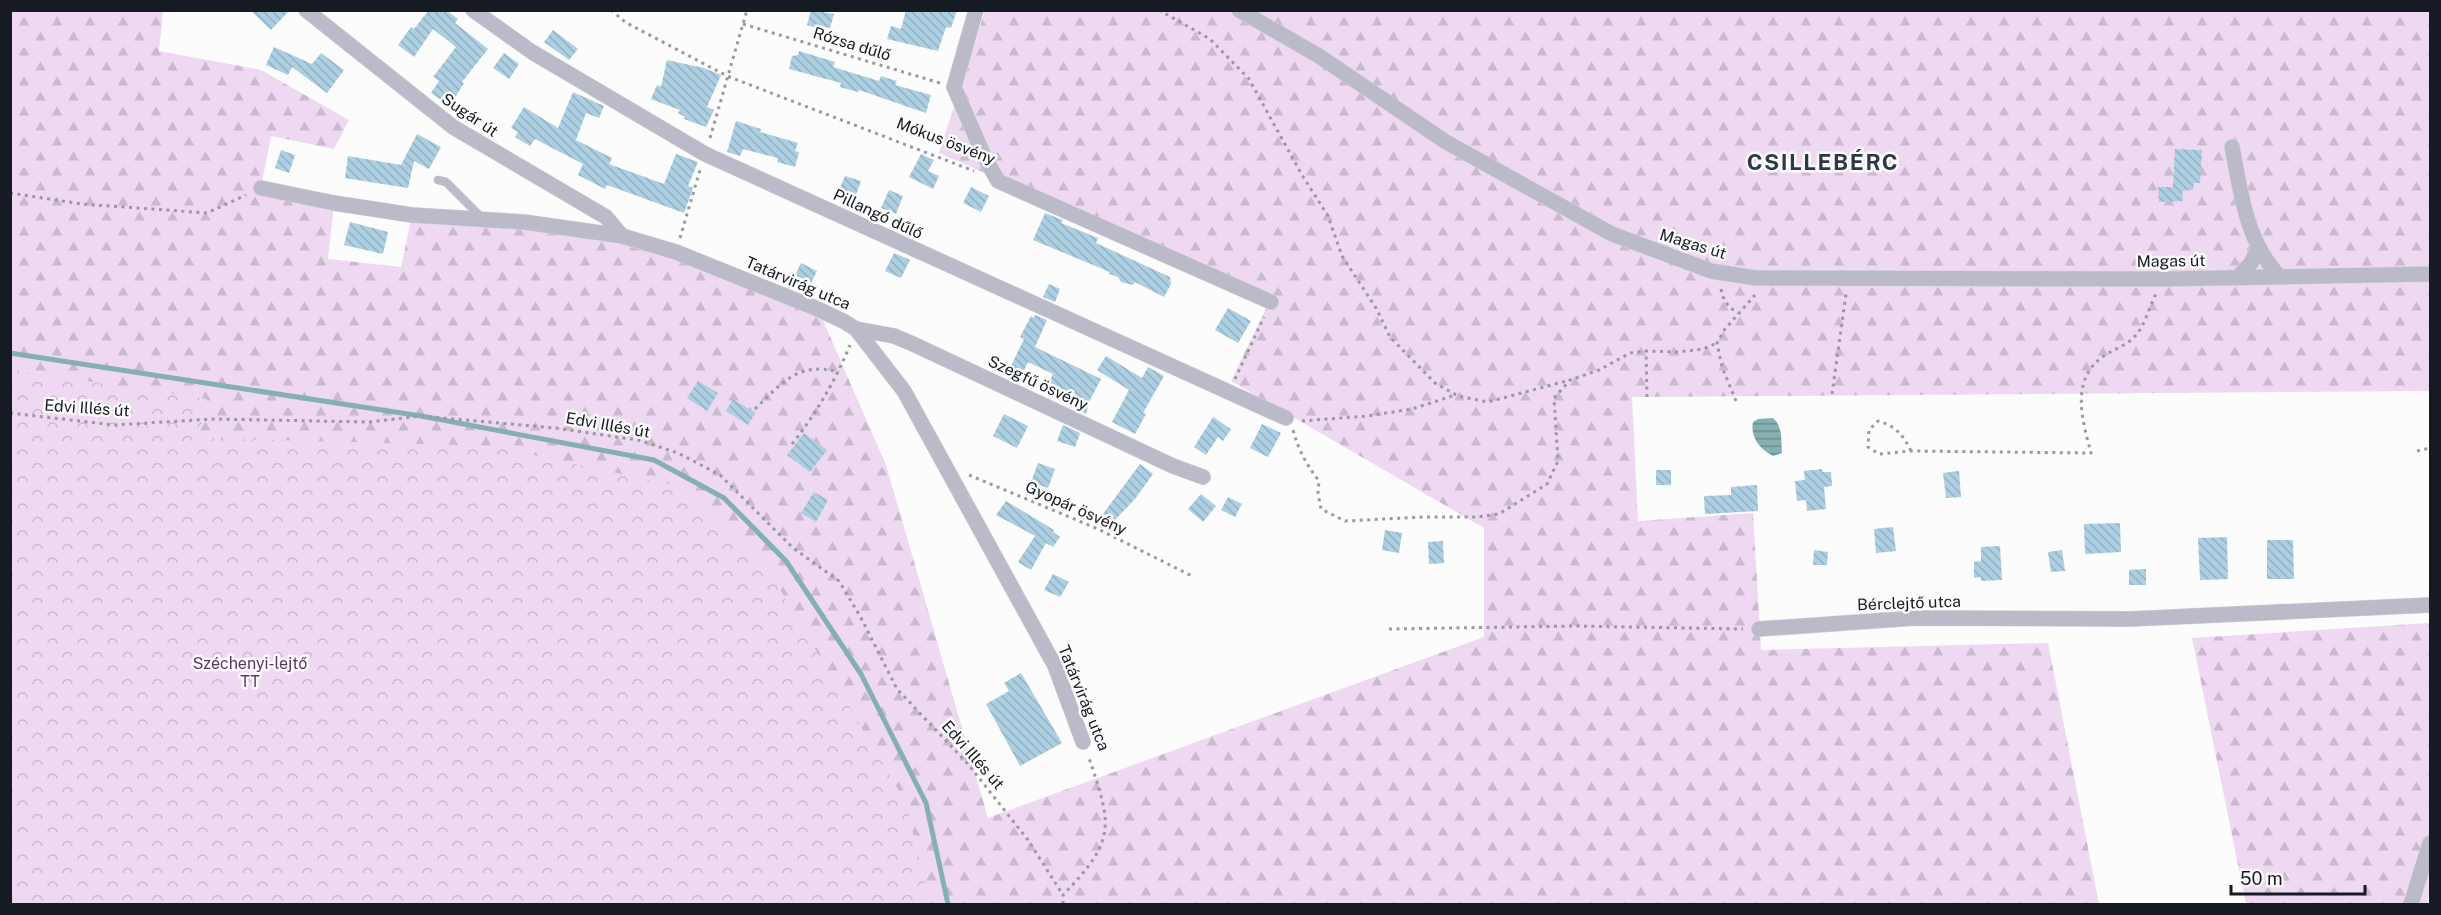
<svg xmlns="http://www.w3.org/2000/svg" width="2441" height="915" font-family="'Public Sans',sans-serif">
<defs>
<pattern id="forest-firs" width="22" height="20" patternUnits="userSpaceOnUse" patternTransform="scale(1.5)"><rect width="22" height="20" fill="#eed8f2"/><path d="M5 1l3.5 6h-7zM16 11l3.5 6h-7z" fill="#cbb9cf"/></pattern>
<pattern id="park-crowns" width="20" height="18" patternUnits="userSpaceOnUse" patternTransform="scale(1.5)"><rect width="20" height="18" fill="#eed8f2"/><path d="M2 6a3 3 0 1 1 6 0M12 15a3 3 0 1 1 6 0" fill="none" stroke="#cbb9cf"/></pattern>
<pattern id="water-rules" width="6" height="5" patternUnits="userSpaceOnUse" patternTransform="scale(1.5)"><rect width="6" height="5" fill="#85b0b2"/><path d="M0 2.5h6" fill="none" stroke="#6c8e90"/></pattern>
<pattern id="building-back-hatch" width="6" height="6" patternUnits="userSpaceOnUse" patternTransform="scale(1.5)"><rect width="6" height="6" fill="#accfe2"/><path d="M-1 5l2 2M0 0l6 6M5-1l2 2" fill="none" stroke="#93b1c2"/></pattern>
</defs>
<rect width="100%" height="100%" fill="#fbfcfb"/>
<path fill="url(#forest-firs)" d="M10,11H163L159,51L261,70L349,120L334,149L271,136L261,187L334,203L328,259L401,267L412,215L622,236L818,309L886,465L988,818L1484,637V528L1231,381L1271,298L939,153L985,11H2430V391L1632,397L1638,521L1753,513L1761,650L2048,643L2099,904H11Z
M2430,623V887L2427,904H2246L2192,638Z"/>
<path fill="url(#park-crowns)" d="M11,370L208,399L198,438L493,446L676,486L768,569L906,803L930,904H11Z"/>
<path fill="url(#water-rules)" d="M1773,418C1783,426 1781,442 1782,453L1773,456C1760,449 1750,438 1753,422L1758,419Z"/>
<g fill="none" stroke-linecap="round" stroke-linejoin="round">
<path stroke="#85b0b2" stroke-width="5" d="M10,353L421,416L654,460L724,498L786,561L861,674L926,803L948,904"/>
</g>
<path fill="url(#building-back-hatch)" d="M250,10H290L271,30Z
M429,10H446L458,19L455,23L488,49L462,82L464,83L450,106L431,93L439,81L433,77L456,47L433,29L414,57L398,45L411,27L414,29Z
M811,10L834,14L830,28L821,26L820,29L807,25Z
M906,10H957L951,28L946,27L938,51L887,39L891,26L901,29Z
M553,30L578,49L569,60L544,42Z
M274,47L312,64L321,53L344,70L327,93L292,67L288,75L266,65Z
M799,51L835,62L833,67L879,81L881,76L897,81L895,85L931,95L926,113L859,90L858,92L840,87L841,83L789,69L792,56L798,55Z
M504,53L519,64L509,79L493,68Z
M667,60L704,68L721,75L707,107L714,110L706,127L684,119L685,117L678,113L680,110L651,99L657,85L661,87Z
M573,92L604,106L599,118L586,113L576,140L612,158L609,164L664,184L676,154L698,162L688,186L693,188L684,213L607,185L605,189L578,175L583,164L535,139L530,146L515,137L518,132L511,128L524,107L558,128Z
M736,121L761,129L760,132L798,143L795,151L799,152L795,167L777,162L778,158L743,149L740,156L727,152Z
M417,134L441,147L429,169L414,161L408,188L345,178L348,156L401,165Z
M2175,149L2202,150L2200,183H2194L2193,190L2182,189L2183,201L2159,202L2158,187H2173Z
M281,150L295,155L289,173L275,168Z
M921,154L934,160L928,171L939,176L933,189L909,177Z
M845,176L861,181L853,203L836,197Z
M971,187L989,196L981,212L963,203Z
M889,190L903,196L896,214L881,208Z
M1045,213L1063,220L1061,223L1098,238L1096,243L1170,277L1171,284L1164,297L1135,282L1133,285L1121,282L1118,277L1109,274L1110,272L1033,240Z
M350,222L388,232L383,254L344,245Z
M894,253L910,260L901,278L885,271Z
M801,263L817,271L811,283L795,275Z
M1049,284L1060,289L1055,302L1043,297Z
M1228,308L1251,321L1238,343L1215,330Z
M1035,315L1047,320L1035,347L1101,379L1090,400L1086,414L1069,406L1070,403L1045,391L1053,374L1028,362L1021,376L1009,370L1024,339L1020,337L1031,316L1034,318Z
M1106,356L1142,378L1148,367L1164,376L1143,413L1146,414L1135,434L1112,422L1129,390L1097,370Z
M698,381L718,393L707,411L687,398Z
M733,399L755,413L748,425L726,411Z
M1004,414L1028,426L1017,448L993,436Z
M1213,417L1231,429L1223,441L1218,437L1206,455L1194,447Z
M1262,424L1281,433L1268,457L1250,448Z
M1063,425L1080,433L1075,447L1057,441Z
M804,433L827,450L810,472L787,455Z
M1038,463L1055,469L1048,488L1031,482Z
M1140,464L1153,474L1135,499L1112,523L1103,514Z
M1822,469V472H1831L1832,486L1824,487L1826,509L1807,511L1806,500L1797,501L1795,481L1805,480L1804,471Z
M1656,470H1671V485H1656Z
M1959,471L1961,497L1946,498L1943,473Z
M1757,485L1758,511L1705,514L1704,496L1731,495V487Z
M814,492L828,500L816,522L801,513Z
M1201,494L1216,506L1203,522L1188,509Z
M1228,497L1242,504L1235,517L1221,510Z
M1006,501L1054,530L1053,532L1060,537L1053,547L1046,543L1031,570L1018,562L1035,536L996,515Z
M2120,523L2121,552L2085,554L2084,524Z
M1893,527L1896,551L1876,553L1874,529Z
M1385,530L1402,533L1399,553L1382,550Z
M2227,537L2228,579L2200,580L2198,538Z
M2267,540H2293L2294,579H2267Z
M1443,541L1444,563L1429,564L1428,542Z
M2000,546L2002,580L1981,581V577L1974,578V562L1981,561V547Z
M1814,550L1828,552L1827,565H1813Z
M2062,550L2065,571L2051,572L2048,552Z
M2146,569V585H2129V570Z
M1053,574L1069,582L1060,597L1044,590Z
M1021,673L1062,743L1020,766L986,704L1009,691L1004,683Z"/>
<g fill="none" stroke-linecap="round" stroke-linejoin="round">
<defs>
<path id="service" d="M438,180L446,182L482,218"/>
<path id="minor" d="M306,10L453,127L606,217L622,236
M473,10L532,52L705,154L1286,418
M976,10L954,87L985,158L998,181L1271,302
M1239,10L1319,56L1446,142L1612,234L1711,271L1756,278L2164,279L2430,274
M2232,147C2241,193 2246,242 2280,277
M261,188L334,203L412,215L524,222L622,236L676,252L818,309L845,322L856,329L904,391L1055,666L1083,742
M2237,278L2251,263L2258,248
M856,329L894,336L913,344L1173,466L1203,477
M1759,629L1915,618L2130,619L2430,605
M2411,904L2430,843"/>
</defs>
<use href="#service" stroke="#d6d8d8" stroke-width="9"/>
<use href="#minor" stroke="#d6d8d8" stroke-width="16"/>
<path stroke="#989a9d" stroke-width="3" stroke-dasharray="3 4.5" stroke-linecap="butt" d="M611,10L625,22L727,76L974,171
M1159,10L1210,39L1249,79L1302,175L1328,216L1342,256L1376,308L1390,337L1435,383L1458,396L1488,402L1570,380
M743,24L940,83
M710,138L747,10
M10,193L82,204L207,213L246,195
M680,238L700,170
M1721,289C1723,301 1728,307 1738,313
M1235,379L1264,317
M1832,394L1846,294
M1647,397L1646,351L1677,352L1703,349L1717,343
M1736,401L1722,367L1717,343L1725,329L1755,295
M755,409C782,383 798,361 839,372
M10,413L114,425L214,419L369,422L421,416L555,428L638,440L678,453L720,475L793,548L839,581L860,616L897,689L968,764L1028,840L1063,895
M1302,421L1367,416L1412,409L1455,395
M1293,430C1299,451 1306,464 1319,481L1318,493L1321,509L1345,521L1424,517H1476L1499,514L1547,484L1558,461L1554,398L1570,380L1599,370L1630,353L1646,351
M792,444C816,414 835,381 850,345
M1911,451C1903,435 1896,426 1878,421L1869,430L1868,447L1879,454L1911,451L2091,453C2083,422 2070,382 2101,358C2112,349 2126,347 2136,335C2145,325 2149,307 2156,294
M2417,451L2430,448
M969,475L1098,529L1194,577
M1389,629L1574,626L1743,629
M1063,904V895C1117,839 1112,826 1088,755"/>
<use href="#service" stroke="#bbbac8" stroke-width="8"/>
<use href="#minor" stroke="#bbbac8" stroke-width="15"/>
</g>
<g text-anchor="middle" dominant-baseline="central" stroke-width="5" stroke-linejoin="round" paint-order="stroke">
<g font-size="16" fill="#161a22" stroke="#fbfcfb">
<text transform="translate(852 44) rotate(17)">Rózsa dűlő</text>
<text transform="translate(470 115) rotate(34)">Sugár út</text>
<text transform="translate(946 141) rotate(21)">Mókus ösvény</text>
<text transform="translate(878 214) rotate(25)">Pillangó dűlő</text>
<text transform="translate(1693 244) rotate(17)">Magas út</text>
<text transform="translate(2171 261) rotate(-1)">Magas út</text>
<text transform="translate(798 283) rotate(23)">Tatárvirág utca</text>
<text transform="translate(1038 383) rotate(25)">Szegfű ösvény</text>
<text transform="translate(87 408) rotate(4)">Edvi Illés út</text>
<text transform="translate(608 425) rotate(10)">Edvi Illés út</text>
<text transform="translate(1076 508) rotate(24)">Gyopár ösvény</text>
<text transform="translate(1909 603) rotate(-2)">Bérclejtő utca</text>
<text transform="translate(1084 698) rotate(68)">Tatárvirág utca</text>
<text transform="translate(973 755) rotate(49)">Edvi Illés út</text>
</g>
<g font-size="16" fill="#5a3960" stroke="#fbfcfb">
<text x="250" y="663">Széchenyi-lejtő<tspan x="250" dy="18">TT</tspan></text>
</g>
<g font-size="22" font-weight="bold" letter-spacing="1.5" fill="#2d3748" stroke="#fbfcfb">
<text x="1823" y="162">CSILLEBÉRC</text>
</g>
</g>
<rect width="2441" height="915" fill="none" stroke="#161a22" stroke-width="24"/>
<path d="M2231 885v9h134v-9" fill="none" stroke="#161a22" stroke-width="3"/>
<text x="2240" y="885" font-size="18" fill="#161a22" stroke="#fbfcfb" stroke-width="4.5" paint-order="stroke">50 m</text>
</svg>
